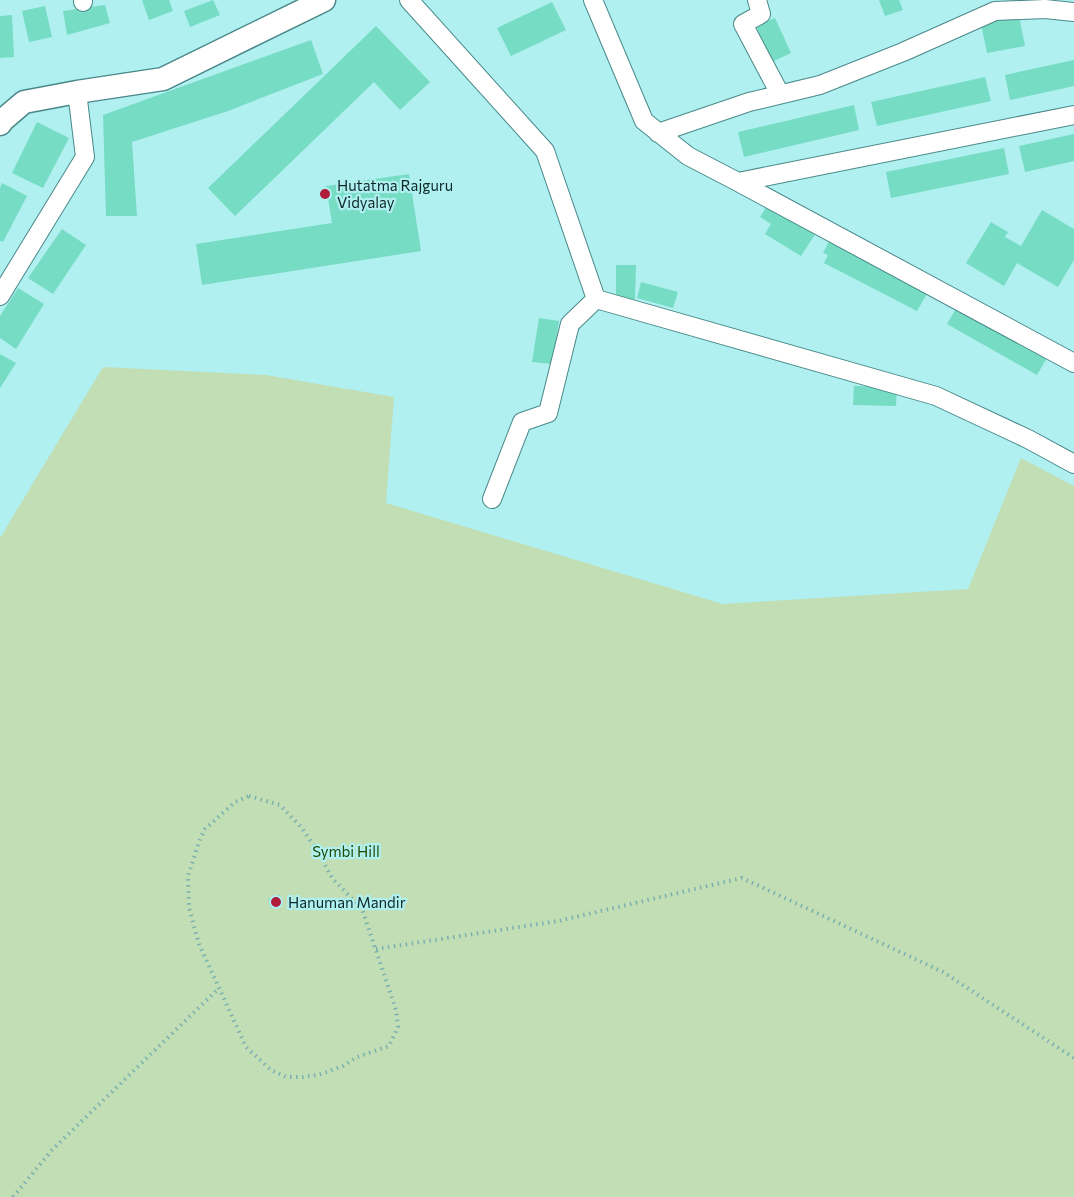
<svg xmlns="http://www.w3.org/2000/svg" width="1074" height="1197" font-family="Commissioner,sans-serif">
<rect width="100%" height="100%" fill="#b0f0f0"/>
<path fill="#c1deb5" d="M103,367L266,375L394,397L386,503L723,604L968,589L1021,458L1074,486V1197H0V538Z"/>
<path fill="#76dcc3" d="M142,0H169L173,11L149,20Z
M213,0L220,15L190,27L184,11Z
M879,0H899L903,10L885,16Z
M552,2L566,30L511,56L497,28Z
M105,5L110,23L67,35L63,11Z
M45,6L52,37L29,42L22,11Z
M1018,11L1025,46L987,53L980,19Z
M12,15L14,57L0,58V16Z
M775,18L791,53L772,62L756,26Z
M376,26L430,82L400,110L374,82L235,216L208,188Z
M311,40L323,74L228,111L132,142L137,216H106L103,115Z
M1074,60V86L1010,100L1005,75Z
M985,77L991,101L877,126L871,102Z
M854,105L859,130L744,157L738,132Z
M37,122L69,138L43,188L12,173Z
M1074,134V161L1025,172L1019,146Z
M1004,148L1009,174L891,198L886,172Z
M409,174L421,251L202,285L196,244L332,223L326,186Z
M2,183L27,196L3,242L0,241V188Z
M768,204L816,233L801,256L765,234L771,224L760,217Z
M1042,210L1074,229V260L1058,287L1017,263L1004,286L966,263L991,222L1008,232L1005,237L1021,246Z
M62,229L86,245L53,294L28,278Z
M830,239L928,292L917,311L824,263L828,255L823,253Z
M616,265H636L635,299H616Z
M641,282L678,292L673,308L637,298Z
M18,288L44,304L16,349L0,338V316Z
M958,305L1048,356L1037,375L947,324Z
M539,318L559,321L552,364L532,362Z
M0,354L16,363L0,388Z
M854,386L897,387L896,406L853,405Z
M280,895L283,905L271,908L268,899Z"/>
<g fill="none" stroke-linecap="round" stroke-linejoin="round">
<defs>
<path id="minor" d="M83,0V2
M409,0L545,151L596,299L936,396L1028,439L1074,464
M593,0L644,121L688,156L738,182
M757,0L761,14L743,24L780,94
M1074,115L738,182L1074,363
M658,133L749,102L820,85L903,52L995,11L1045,9L1074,12
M0,296L85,157L77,92
M492,499L522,422L548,413L570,324L596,299"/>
<path id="tertiary" d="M0,124L3,120L24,102L77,92L163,79L324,0"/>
</defs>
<use href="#minor" stroke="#4a8889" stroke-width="20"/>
<use href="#tertiary" stroke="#4a8889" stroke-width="25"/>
<path stroke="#7cb0b0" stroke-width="4" stroke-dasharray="1.5 4.5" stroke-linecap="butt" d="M249,796L280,805L301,827L317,850L332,878L362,909L396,1010L398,1027L389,1046L357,1057L343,1066L318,1075L303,1077H286L271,1070L246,1047L199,944L189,908L188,876L200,839L205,829L235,802Z
M376,949L558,921L742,878L943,972L1074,1058
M13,1197L52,1150L219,988"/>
<use href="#minor" stroke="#fff" stroke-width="18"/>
<use href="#tertiary" stroke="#fff" stroke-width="22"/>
</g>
<g fill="#b01c3c" stroke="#b0f0f0" stroke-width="2">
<circle cx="325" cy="194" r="6"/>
<circle cx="276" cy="902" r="6"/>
</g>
<g text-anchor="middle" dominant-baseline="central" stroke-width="4.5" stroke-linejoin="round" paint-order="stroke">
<g font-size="15" fill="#0d2727" stroke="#b0f0f0" text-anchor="start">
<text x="337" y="185">Hutatma Rajguru<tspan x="337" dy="17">Vidyalay</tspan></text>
<text x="288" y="902">Hanuman Mandir</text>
</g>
<g font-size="15" fill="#204903" stroke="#b0f0f0">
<text x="346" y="851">Symbi Hill</text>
</g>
</g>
</svg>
